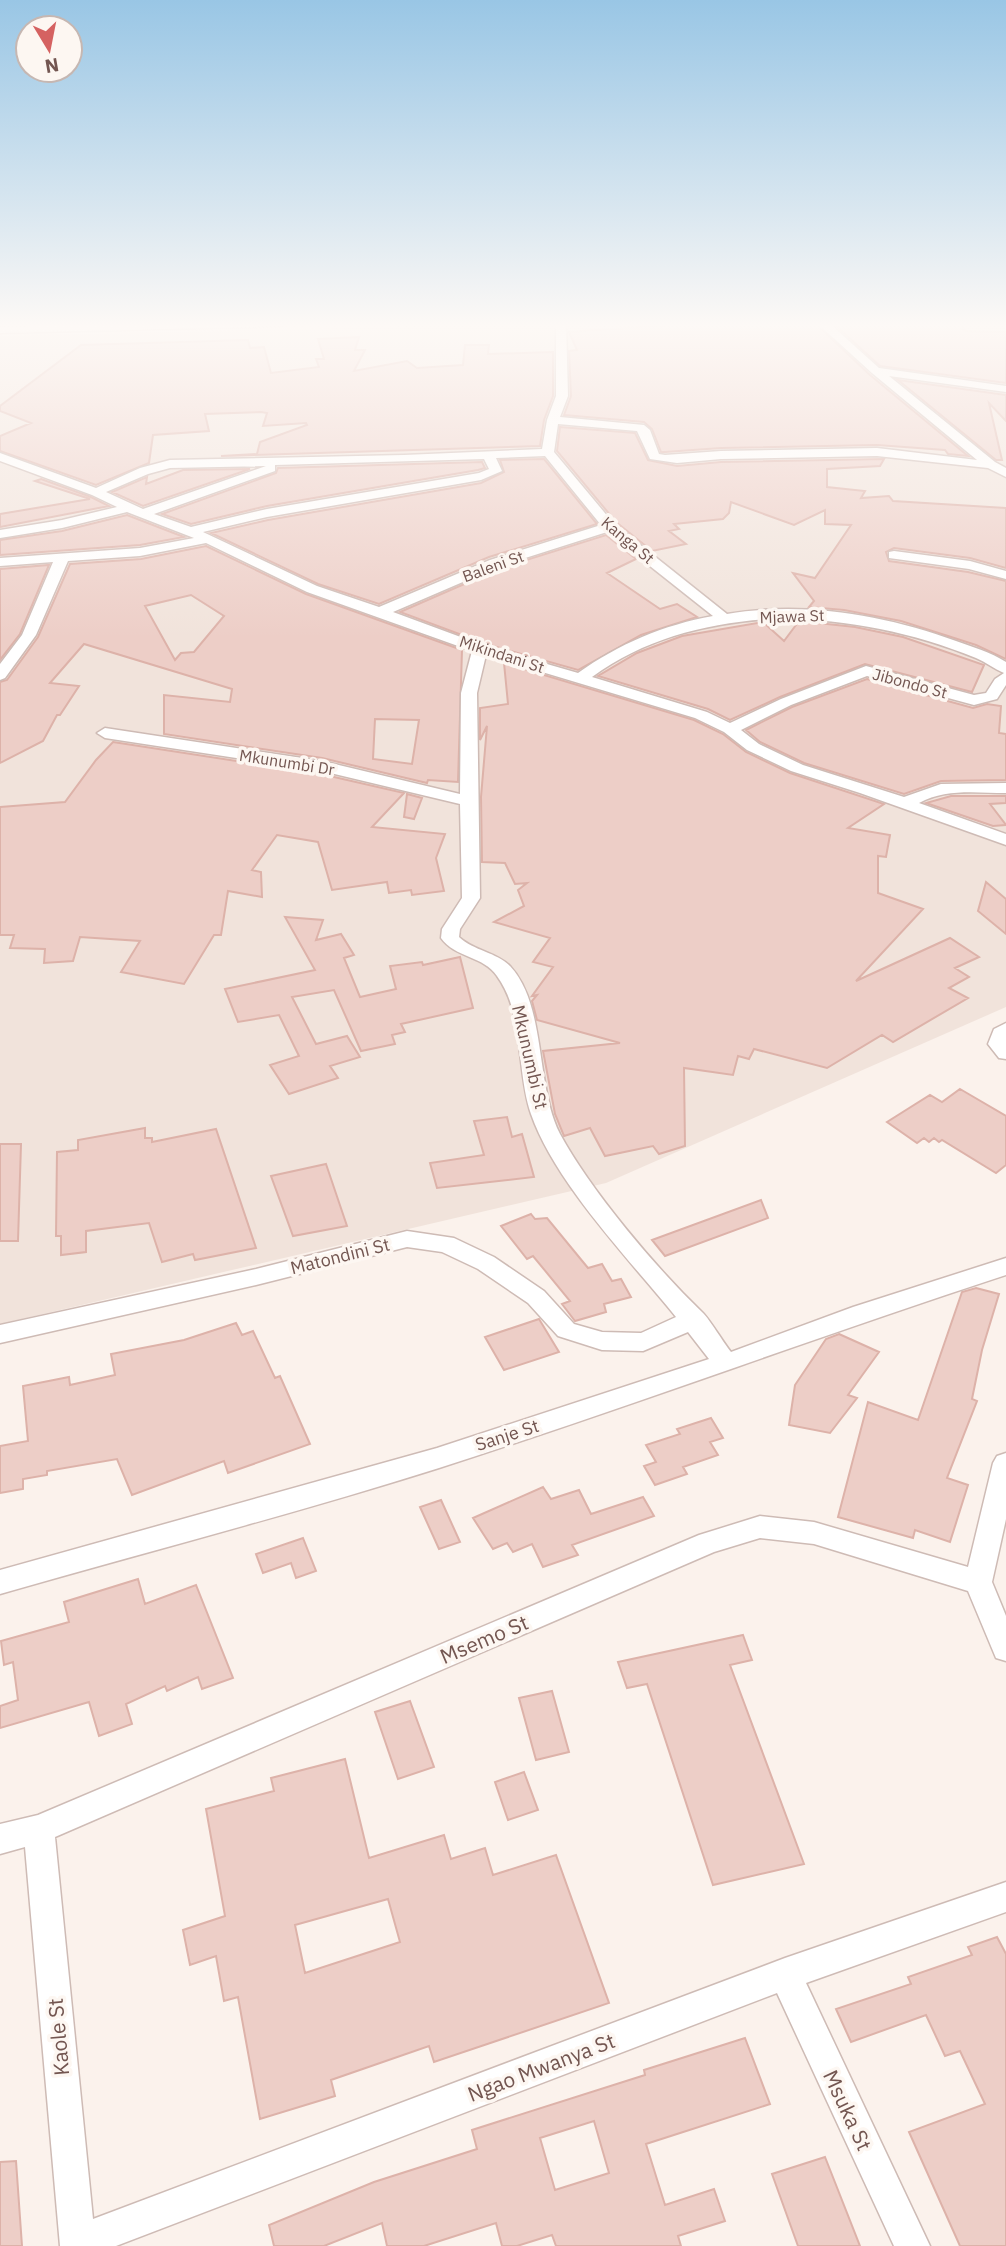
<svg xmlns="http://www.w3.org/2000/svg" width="1006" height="2246" font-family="'IBM Plex Sans',sans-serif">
<rect width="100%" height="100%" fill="#fbf2ec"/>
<path fill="#f1e3db" d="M567,323H1006V1007L606,1183L0,1324V336Z"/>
<path fill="#edcec7" stroke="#ddb2a9" stroke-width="2" fill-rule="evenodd" d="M698,323H815L870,375L968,456L948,454L945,450L877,445L721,448L665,452H661L652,429L644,422L564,415L571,396L569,351L577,350L569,332Z
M833,323H959L965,331L1006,332V383L880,366Z
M359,337L355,350H365L354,371L407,361L417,368L463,365L465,345H489L488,354L553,352V396L544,420L540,446L221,456L257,454L260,442L307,425L306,423L263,426L267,413L261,412L205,414L209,431L153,435L149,463L96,485L0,451V436L31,423L0,411V406L81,345L248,340L250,348L264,347L271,373L319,367L316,359H324L318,339Z
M898,380L1006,395V421L989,403L1002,460H996Z
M560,427L635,433L648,460L677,466L721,462L884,459L880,466L827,469V487L865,491L861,498L889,496L893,501L1006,508V568L970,558L894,548L886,552L889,561L968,572L1006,581V659L976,645L901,621L844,610L809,607L814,601L793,573L815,578L851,525L825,524V510L794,525L731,502L729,513L723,519L674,524L679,529L669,531L686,544L652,551L616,522L557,451Z
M544,459L597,524L489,557L379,604L318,584L211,533L268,520L481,483L504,472L500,460Z
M482,462L485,468L478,470L267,506L191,524L162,514L276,473L278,468Z
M250,469L143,506L112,492L147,477L146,484L183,470Z
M41,479L91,497L109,506L0,527V514L90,499L35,481Z
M127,515L184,537L140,545L0,555V540L62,531Z
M606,535L636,559L607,573L660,609L677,604L697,617L641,635L578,670L486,644L400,612L501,568Z
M206,546L306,594L462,650L458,782L428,780L427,783L322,758L164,734V695L230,702L232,689L84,644L50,683L79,686L60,715H57L43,741L0,763V682L7,680L38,637L70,564L141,559ZM191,595L224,616L194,652L181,653L175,660L145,606ZM375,719L419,720L412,764L373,759Z
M49,565L20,634L0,660V569Z
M799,621L855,627L903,637L984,665L972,692L865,664L780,697L730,720L708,709L598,676L637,653L682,636L763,622L784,641Z
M504,663L694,720L723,734L746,752L790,773L884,804L848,828L890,835L886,857L878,856V893L923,909L856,981L950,938L979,957L955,968L969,977L949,988L968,998L893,1042L882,1035L827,1068L754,1049L749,1059L738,1056L733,1075L684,1068L685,1146L659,1154L653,1146L605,1156L590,1128L564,1136L555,1114L543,1051L620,1043L537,1020L532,1001L537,995L532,996L553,967L533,962L550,938L494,922L524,906L518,890L527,883L515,884L505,863L482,862L481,797L487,726L480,740V708L508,704Z
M867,679L973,708L987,704L1001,706L999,733L1006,734V780L941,781L904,794L804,763L760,742L746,730L792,707Z
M113,742L321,774L404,793L372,827L445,834L436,858L444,891L412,895L411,890L389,893L387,882L332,890L318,842L277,835L252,870L261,872L262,897L228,891L221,935H214L184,984L121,972L140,941L80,937L73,961L44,963L45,949L10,948L14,935H0V807L65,802L96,760Z
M407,794L422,798L414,819L404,817Z
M951,796H1006V803L990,804L1006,825L993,826L926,803Z
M986,882L1006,899V934L978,911Z
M285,917L323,920L316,940L341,934L354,955L344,958L360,997L396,989L390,966L422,962L423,965L460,957L473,1008L401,1024L405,1032L392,1035L395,1044L361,1051L334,990L292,997L316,1044L347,1036L360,1057L330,1066L338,1078L289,1094L270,1065L299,1056L279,1015L238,1022L225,989L315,970Z
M960,1089L1006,1116V1165L996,1173L942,1140L939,1142L934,1138L929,1142L924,1138L917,1143L887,1122L930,1095L942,1102Z
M507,1117L512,1137L522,1134L534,1177L437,1188L430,1163L484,1155L474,1121Z
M145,1128V1138H152V1142L216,1129L256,1248L195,1260L193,1254L162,1262L149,1223L86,1231V1252L61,1255V1236H56L57,1152L78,1150V1140Z
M0,1144H21L18,1241H0Z
M326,1164L347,1226L293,1236L271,1176Z
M761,1200L768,1218L665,1256L652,1240Z
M531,1214L535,1219L547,1218L588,1268L602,1264L612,1281L621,1279L631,1297L604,1304L606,1312L575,1321L562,1304L570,1301L533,1256L527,1259L501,1226Z
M976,1288L999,1294L982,1350L972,1399L977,1401L947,1478L968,1485L950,1542L915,1530L913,1538L838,1517L868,1402L918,1420L962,1292Z
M539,1319L559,1352L504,1370L485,1337Z
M236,1323L242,1335L253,1331L275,1378L280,1376L310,1444L228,1473L224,1461L132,1495L117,1459L47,1471V1475L23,1479V1489L0,1493V1446L28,1441L23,1386L69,1377L70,1385L115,1375L111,1354L184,1340Z
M839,1334L879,1352L848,1395L857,1398L830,1433L789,1425L795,1385L826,1339Z
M711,1418L723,1438L710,1442L718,1455L683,1467L687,1474L655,1485L644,1466L656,1462L646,1445L680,1434L677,1429Z
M543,1487L551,1499L579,1490L591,1514L643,1497L654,1516L572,1545L578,1555L543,1567L532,1544L513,1552L507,1543L493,1549L473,1518Z
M441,1500L460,1542L439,1549L420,1507Z
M303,1538L316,1571L296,1578L291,1563L263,1573L256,1554Z
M138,1579L145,1604L196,1585L233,1678L202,1689L198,1677L167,1691L165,1686L126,1704L132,1724L99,1736L89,1702L0,1728V1706L18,1700L13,1662L4,1665L1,1641L69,1622L64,1602Z
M743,1635L752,1660L730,1665L804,1864L713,1885L647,1684L627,1688L618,1662Z
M552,1691L569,1752L536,1760L519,1698Z
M410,1701L434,1767L398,1779L375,1712Z
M345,1759L369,1858L444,1835L451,1859L485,1848L493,1875L556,1855L609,2003L434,2062L429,2046L331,2080L335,2096L260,2119L238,1997L224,2001L216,1956L190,1965L183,1930L225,1916L206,1809L274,1791L271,1778ZM388,1899L400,1942L305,1973L295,1925Z
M524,1772L538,1810L508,1820L495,1782Z
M997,1937L1006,1954V2246H960L909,2132L985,2104L960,2051L945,2056L926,2015L851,2042L836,2009L911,1984L908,1977L972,1955L968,1947Z
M745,2038L770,2104L646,2144L665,2205L714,2189L725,2221L678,2236L681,2246H556L552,2235L517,2246H502L496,2223L424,2246H387L382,2223L324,2246H274L269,2225L374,2182L477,2149L472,2130L645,2075L644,2070ZM594,2121L609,2173L555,2190L540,2138Z
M825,2157L860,2246H798L772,2174Z
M16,2161L22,2246H0V2162Z"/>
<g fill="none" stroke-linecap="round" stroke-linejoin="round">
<defs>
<path id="minor" d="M138,323H288L283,326L0,333V327Z
M556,323H566L568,396L560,417L644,425L650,430L659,454L665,455L721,451L877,448L977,460L872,373L817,323H829L879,368L1006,386V392L889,376L995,462L1006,468V477L988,468L877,456L721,459L677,463L650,459L637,431L558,424L554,452L614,524L727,614C804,601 884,615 956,641C973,647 990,652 1006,662V685L997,699L974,705L867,676L791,705L741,730L759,744L803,765L904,797L941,784L1006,783V793C977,793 946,788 919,803L1006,834V845L860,793L791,771L747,750L724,732L695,718L486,655L477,693L480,898L460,929L459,937C474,951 496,952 510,966C547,1006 535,1085 560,1134C591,1191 656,1268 703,1313C710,1320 723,1342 731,1352L853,1307L1006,1258V1275C816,1337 629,1407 439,1468C294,1514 146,1552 0,1594V1570L437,1448L709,1359L688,1332L643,1351L602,1350L558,1336L528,1303L478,1269L442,1252L407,1247L256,1285L0,1343V1325L256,1269L407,1231L454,1238L494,1257L544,1291L574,1324L602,1332L641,1333L676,1317C630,1260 555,1183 531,1114C516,1071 525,1014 497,976C484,956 455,958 441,938L442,929L462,898L460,804L322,771L105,738L97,733L105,728L322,761L460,794L461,693L472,651L307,592L206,543L140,556L68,561L36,635L5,678L0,680V664L22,635L53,562L0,566V558L140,548L194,538L127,512L62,528L0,538V530L62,520L117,507L92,495L0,461V453L96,488L140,468L170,460L404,455L542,449L547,420L556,396ZM545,456L601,525L490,560L379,607L317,586L203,532L267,517L481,480L502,471L496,458ZM484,459L489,469L479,473L267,509L191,527L154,514L275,471V465ZM266,466L143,509L106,492L148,474L170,468ZM607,532L713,616C663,625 619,644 578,673L485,646L393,612L500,566ZM781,618C849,620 912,632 976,658C986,662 994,669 1004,673L995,679L986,693L974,695L866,666L781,699L730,723L707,712L592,677C648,636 712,622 781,618Z
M894,551L970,561L1006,571V579L969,569L889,558V552Z
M1006,1023V1059L999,1058L988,1044L994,1029Z
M1006,1453V1519L992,1582L1006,1616V1661L996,1658L968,1591L814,1544L760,1538L714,1552L55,1837L93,2219L785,1958L1006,1882V1912L806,1983L930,2246H894L777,1993L116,2246H60L25,1847L0,1854V1824L38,1815L699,1535L760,1516L814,1522L968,1567L993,1463L997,1456Z"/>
</defs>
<use href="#minor" stroke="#cebbb5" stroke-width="3"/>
<use href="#minor" fill="#fff" fill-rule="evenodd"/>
</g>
<linearGradient id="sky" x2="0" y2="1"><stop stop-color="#99c6e5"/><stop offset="0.51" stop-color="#fdf9f6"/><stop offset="1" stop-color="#fdf9f6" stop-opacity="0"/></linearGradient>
<rect width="1006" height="638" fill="url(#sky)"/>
<g text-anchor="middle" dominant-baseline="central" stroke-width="7" stroke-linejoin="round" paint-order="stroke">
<g font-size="16" fill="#735651" stroke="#fdf7f2">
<text transform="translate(628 540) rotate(40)">Kanga St</text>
<text transform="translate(493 566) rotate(-20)">Baleni St</text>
<text transform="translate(792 616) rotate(-2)">Mjawa St</text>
<text transform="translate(502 654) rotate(18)">Mikindani St</text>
<text transform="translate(910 683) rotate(15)">Jibondo St</text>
<text transform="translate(287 762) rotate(9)">Mkunumbi Dr</text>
</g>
<g font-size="18" fill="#735651" stroke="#fdf7f2">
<text transform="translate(530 1057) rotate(77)">Mkunumbi St</text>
<text transform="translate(340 1256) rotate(-14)">Matondini St</text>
<text transform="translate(507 1435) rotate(-18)">Sanje St</text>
</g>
<g font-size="21" fill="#735651" stroke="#fdf7f2">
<text transform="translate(484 1639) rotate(-23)">Msemo St</text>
<text transform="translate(58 2037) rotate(-95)">Kaole St</text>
<text transform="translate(541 2067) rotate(-21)">Ngao Mwanya St</text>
<text transform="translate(848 2110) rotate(65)">Msuka St</text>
</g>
</g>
<g transform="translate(49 49) rotate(170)"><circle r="33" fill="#fdf7f2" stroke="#c6b7b2" stroke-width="2"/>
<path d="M0-5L12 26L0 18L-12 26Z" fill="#d56261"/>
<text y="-10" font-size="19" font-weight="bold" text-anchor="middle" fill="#735651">N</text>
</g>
</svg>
